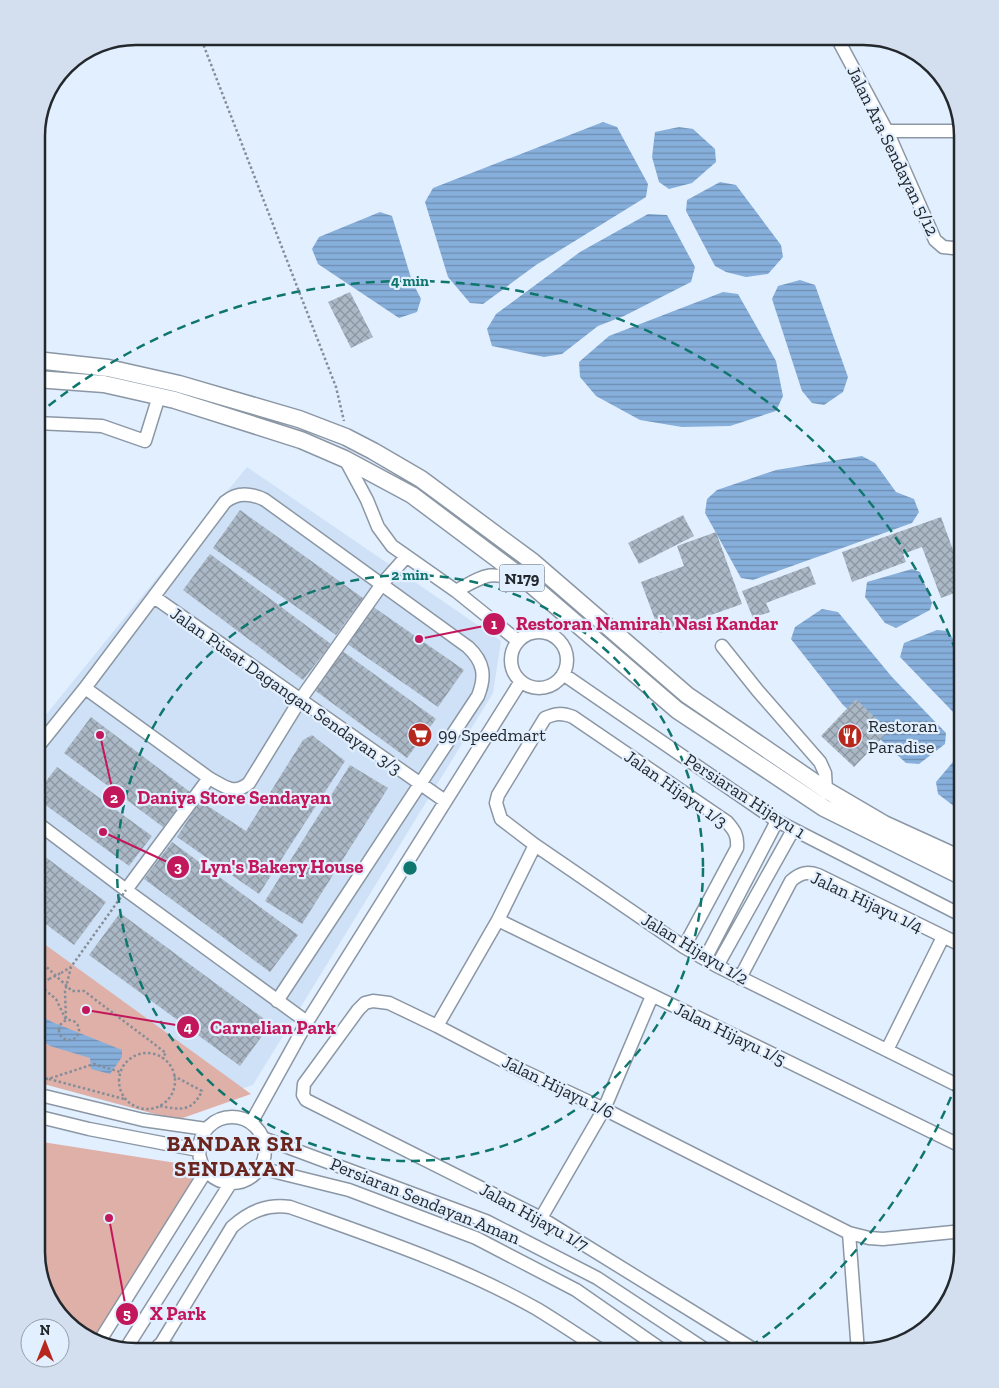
<svg xmlns="http://www.w3.org/2000/svg" width="999" height="1388" font-family="'Zilla Slab',serif">
<defs>
<pattern id="water-rules" width="6" height="5" patternUnits="userSpaceOnUse" patternTransform="scale(1.25)"><rect width="6" height="5" fill="#87afdb"/><path d="M0 2.5h6" fill="none" stroke="#6e8eb2"/></pattern>
<pattern id="building-cross-hatch" width="8" height="8" patternUnits="userSpaceOnUse" patternTransform="scale(1.25)"><rect width="8" height="8" fill="#abb8c6"/><path d="M0 0l8 8M0 8l8-8" fill="none" stroke="#8b96a1"/></pattern>
</defs>
<rect width="100%" height="100%" fill="#e2efff"/>
<path fill="#cfe1f6" d="M247,467L501,641L493,693L253,1085L184,1108L36,1073V727Z"/>
<path fill="#dfb0a8" d="M36,938L251,1094L177,1120L36,1082Z
M36,1141L189,1165L194,1176L202,1184L104,1344L86,1338L50,1302L36,1252Z"/>
<path fill="url(#water-rules)" d="M603,122L617,127L648,184L646,197L536,265L483,304L470,303L448,277L425,202L433,188Z
M679,127L693,129L715,149L716,162L692,183L669,189L659,182L652,157L655,132Z
M720,182L736,185L781,245L783,257L768,274L746,277L726,272L715,266L686,211L687,200Z
M380,212L392,216L412,281L421,299L417,312L399,318L318,264L312,249L319,237Z
M648,214L667,215L695,267L691,282L624,316L598,326L562,354L544,357L492,346L487,329L496,314L580,252Z
M800,280L815,285L848,377L843,392L824,405L812,403L802,391L772,299L778,286Z
M723,292L738,294L776,361L783,396L776,411L730,426L682,427L640,420L596,396L580,377L579,362L609,336Z
M862,456L875,463L896,492L914,499L919,512L912,523L753,580L741,578L705,513L707,499L717,490L776,470Z
M912,569L920,572L932,603L930,610L896,628L885,623L865,597L867,582Z
M822,609L838,612L892,677L946,733L945,744L919,764L906,763L843,705L791,639L795,627Z
M937,630L948,631L963,654V716L954,713L900,657L904,643Z
M963,750V813L938,794L936,782Z
M36,1013L52,1022L122,1050V1057L110,1074L91,1069L90,1058L50,1046L36,1036Z"/>
<path fill="url(#building-cross-hatch)" d="M350,292L373,337L351,348L328,302Z
M240,510L363,598L336,635L213,548Z
M683,515L694,536L639,564L628,543Z
M941,517L963,577V590L941,598L922,547L903,554L906,562L852,582L842,552Z
M716,532L742,604L660,633L641,582L684,566L677,546Z
M210,554L331,644L303,680L183,590Z
M809,566L816,584L766,603L770,612L753,618L742,591Z
M372,606L464,670L438,707L346,643Z
M341,650L436,719L407,758L313,689Z
M856,699L889,731L854,767L821,736Z
M91,717L190,792L163,827L64,753Z
M312,735L345,761L259,894L177,837L200,801L246,831L303,740Z
M350,765L388,788L302,924L265,901Z
M57,767L152,836L129,866L36,798V794Z
M172,842L298,935L270,972L144,879Z
M36,850L106,902L74,945L36,917Z
M120,913L271,1024L240,1066L89,955Z"/>
<g fill="none" stroke-linecap="round" stroke-linejoin="round">
<defs>
<path id="minor" d="M836,36L887,131L935,240L943,247L963,249
M887,131H961
M36,423L102,426L145,441L159,396
M345,459L367,500L378,527L392,546L456,591L518,641
M456,591C487,574 488,571 523,581
M154,597L445,801
M511 660a28 28 0 1 1 56 0a28 28 0 1 1-56 0Z
M722,646L758,691L820,762L825,773L826,790
M563,674L777,821L963,916
M85,688L209,778C224,786 234,796 249,783L300,700L382,584L406,557
M36,749L85,688L225,502C237,492 251,493 265,500L468,647C484,662 486,676 478,696L277,1001
M36,822L126,890L307,1022
M126,890L209,778
M498,920L963,1147
M684,947L737,848C738,836 735,831 727,822L573,717C562,713 556,713 545,718L498,795L496,803L501,819L535,845L684,947L717,966L963,1088
M705,959L777,821
M717,966L793,830
M740,978L791,881C800,873 807,871 818,875L963,946
M437,1026L498,920L535,845
M887,1050L943,937
M36,1094L143,1120L206,1129
M36,1116L89,1129L198,1150
M199 1150a33 33 0 1 1 66 0a33 33 0 1 1-66 0Z
M251,1123L307,1022L521,681
M263,1138L486,1221L597,1278L709,1352
M260,1168L349,1190L476,1238L576,1290L665,1352
M541,1218L604,1109L652,996
M849,1233L858,1352
M99,1342L206,1171
M159,1345L182,1352
M125,1350L230,1184
M156,1352L232,1227C250,1211 267,1204 290,1207C374,1237 459,1265 537,1309C560,1323 582,1338 604,1352
M758,1352L541,1218L306,1100L303,1095L304,1084L358,1010L365,1003L373,1001L389,1003L437,1026L521,1070L604,1109L849,1233L869,1238L883,1239L963,1231"/>
<path id="major" d="M36,360L108,368L179,384L299,419L346,437L373,451L421,479L533,562L687,695L826,790L884,824L963,860
M36,379L104,384L175,400L301,440L345,459L412,495L528,582L677,710L824,808L963,877"/>
</defs>
<use href="#minor" stroke="#8b97a5" stroke-width="15"/>
<use href="#major" stroke="#8b97a5" stroke-width="19"/>
<path stroke="#858e98" stroke-width="2.5" stroke-dasharray="2.5 2.5" stroke-linecap="butt" d="M200,36L336,387L344,421
M36,957L72,991H84L166,1053L162,1058
M61,973L71,967
M39,985L49,979
M59 1030a10 10 0 1 1 20 0a10 10 0 1 1-20 0Z
M119 1081a28 28 0 1 1 56 0a28 28 0 1 1-56 0Z
M36,1076L48,1079L94,1064L120,1072
M49,1079L124,1099
M160,1106C181,1110 192,1112 202,1091L174,1076"/>
<use href="#minor" stroke="#fff" stroke-width="12"/>
<use href="#major" stroke="#fff" stroke-width="16"/>
<path stroke="#858e98" stroke-width="2.5" stroke-dasharray="2.5 2.5" stroke-linecap="butt" d="M49,979L61,973
M36,985H39L56,999L66,1020L65,991L71,967L126,890"/>
</g>
<g fill="none" stroke="#0f766e" stroke-width="2.5" stroke-dasharray="9 6">
<circle cx="410" cy="868" r="293"/>
<path d="M962 1069A587 587 0 0 1 747 1349M37 415A587 587 0 0 1 962 667"/>
</g>
<defs>
<symbol id="supermarket-disc" viewBox="-11 -11 22 22"><circle r="9.5" fill="#b6281e" stroke="#e2efff"/><path d="M-6-5.5h2.5l.6 2H6L4.5 2H-2.5L-4.4-4H-6ZM-1.5 3.2a1.3 1.3 0 1 0 .1 0ZM3 3.2a1.3 1.3 0 1 0 .1 0Z" fill="#fff"/></symbol>
<symbol id="restaurant-disc" viewBox="-11 -11 22 22"><circle r="9.5" fill="#b6281e" stroke="#e2efff"/><path d="M-5-6h1v4h1v-4h1v4h1v-4h1v5L-1.5 .5V6h-2V.5L-5-1ZM5-6V6H3V1.5H1.5Q1.5-4 5-6Z" fill="#fff"/></symbol>
</defs>
<g fill-rule="evenodd">
<use href="#supermarket-disc" x="406" y="721" width="28" height="28"/>
<use href="#restaurant-disc" x="836" y="722" width="28" height="28"/>
</g>
<g text-anchor="middle" dominant-baseline="central" stroke-width="4.5" stroke-linejoin="round" paint-order="stroke">
<rect fill="#e2efff" stroke="#5c646c" stroke-width="1" x="499.5" y="564.5" width="45" height="27" rx="4"/>
<g font-size="16" font-weight="bold" fill="#23282d">
<text x="522" y="578">N179</text>
</g>
<g font-size="18" fill="#23282d" stroke="#e2efff">
<text transform="translate(893 151) rotate(64)">Jalan Ara Sendayan 5/12</text>
<text transform="translate(286 691) rotate(35)">Jalan Pusat Dagangan Sendayan 3/3</text>
<text transform="translate(676 789) rotate(35)">Jalan Hijayu 1/3</text>
<text transform="translate(745 796) rotate(33)">Persiaran Hijayu 1</text>
<text transform="translate(867 902) rotate(25)">Jalan Hijayu 1/4</text>
<text transform="translate(695 949) rotate(31)">Jalan Hijayu 1/2</text>
<text transform="translate(730 1034) rotate(26)">Jalan Hijayu 1/5</text>
<text transform="translate(558 1087) rotate(26)">Jalan Hijayu 1/6</text>
<text transform="translate(425 1201) rotate(22)">Persiaran Sendayan Aman</text>
<text transform="translate(534 1217) rotate(29)">Jalan Hijayu 1/7</text>
</g>
<g font-size="18" fill="#23282d" stroke="#e2efff" text-anchor="start">
<text x="868" y="726">Restoran<tspan x="868" dy="21">Paradise</tspan></text>
<text x="438" y="735">99 Speedmart</text>
</g>
<g font-size="22" font-weight="bold" letter-spacing="1" fill="#6a261e" stroke="#e2efff">
<text x="235" y="1143">BANDAR SRI<tspan x="235" dy="25">SENDAYAN</tspan></text>
</g>
</g>
<path d="M0 0H999V1388H0ZM136 45H863A91 91 0 0 1 954 136V1252A91 91 0 0 1 863 1343H136A91 91 0 0 1 45 1252V136A91 91 0 0 1 136 45Z" fill="#d3dfee" fill-rule="evenodd"/>
<path fill="none" stroke="#23282d" stroke-width="2.5" d="M136 45H863A91 91 0 0 1 954 136V1252A91 91 0 0 1 863 1343H136A91 91 0 0 1 45 1252V136A91 91 0 0 1 136 45Z"/>
<circle cx="410" cy="868" r="8" fill="#0f766e" stroke="#e2efff" stroke-width="2.5"/>
<g font-size="15" text-anchor="middle" font-weight="bold" fill="#0f766e" stroke="#e2efff" stroke-width="4.5" stroke-linejoin="round" paint-order="stroke">
<text x="410" y="286">4 min</text>
<text x="410" y="580">2 min</text>
</g>
<path fill="none" stroke="#c2185b" stroke-width="2" d="M419 639L494 624M100 735L114 797M103 832L178 867M86 1010L188 1027M109 1218L127 1314"/>
<g fill="#c2185b" stroke="#e2efff" stroke-width="2">
<circle cx="419" cy="639" r="5"/>
<circle cx="100" cy="735" r="5"/>
<circle cx="103" cy="832" r="5"/>
<circle cx="86" cy="1010" r="5"/>
<circle cx="109" cy="1218" r="5"/>
<circle cx="494" cy="624" r="12"/>
<circle cx="114" cy="797" r="12"/>
<circle cx="178" cy="867" r="12"/>
<circle cx="188" cy="1027" r="12"/>
<circle cx="127" cy="1314" r="12"/>
</g>
<g font-size="15" text-anchor="middle" font-weight="bold" fill="#fff">
<text x="494" y="629">1</text>
<text x="114" y="803">2</text>
<text x="178" y="872">3</text>
<text x="188" y="1032">4</text>
<text x="127" y="1319">5</text>
</g>
<g font-size="19" text-anchor="middle" font-weight="bold" fill="#c2185b" stroke="#e2efff" stroke-width="4.5" stroke-linejoin="round" paint-order="stroke">
<text x="647" y="630">Restoran Namirah Nasi Kandar</text>
<text x="234" y="804">Daniya Store Sendayan</text>
<text x="282" y="873">Lyn's Bakery House</text>
<text x="273" y="1034">Carnelian Park</text>
<text x="178" y="1320">X Park</text>
</g>
<g transform="translate(45 1343)"><circle r="24" fill="#e2efff" stroke="#969fab"/>
<path d="M0-4L9 19L0 12L-9 19Z" fill="#b6281e"/>
<text y="-8" font-size="14" font-weight="bold" text-anchor="middle" fill="#23282d">N</text>
</g>
</svg>
